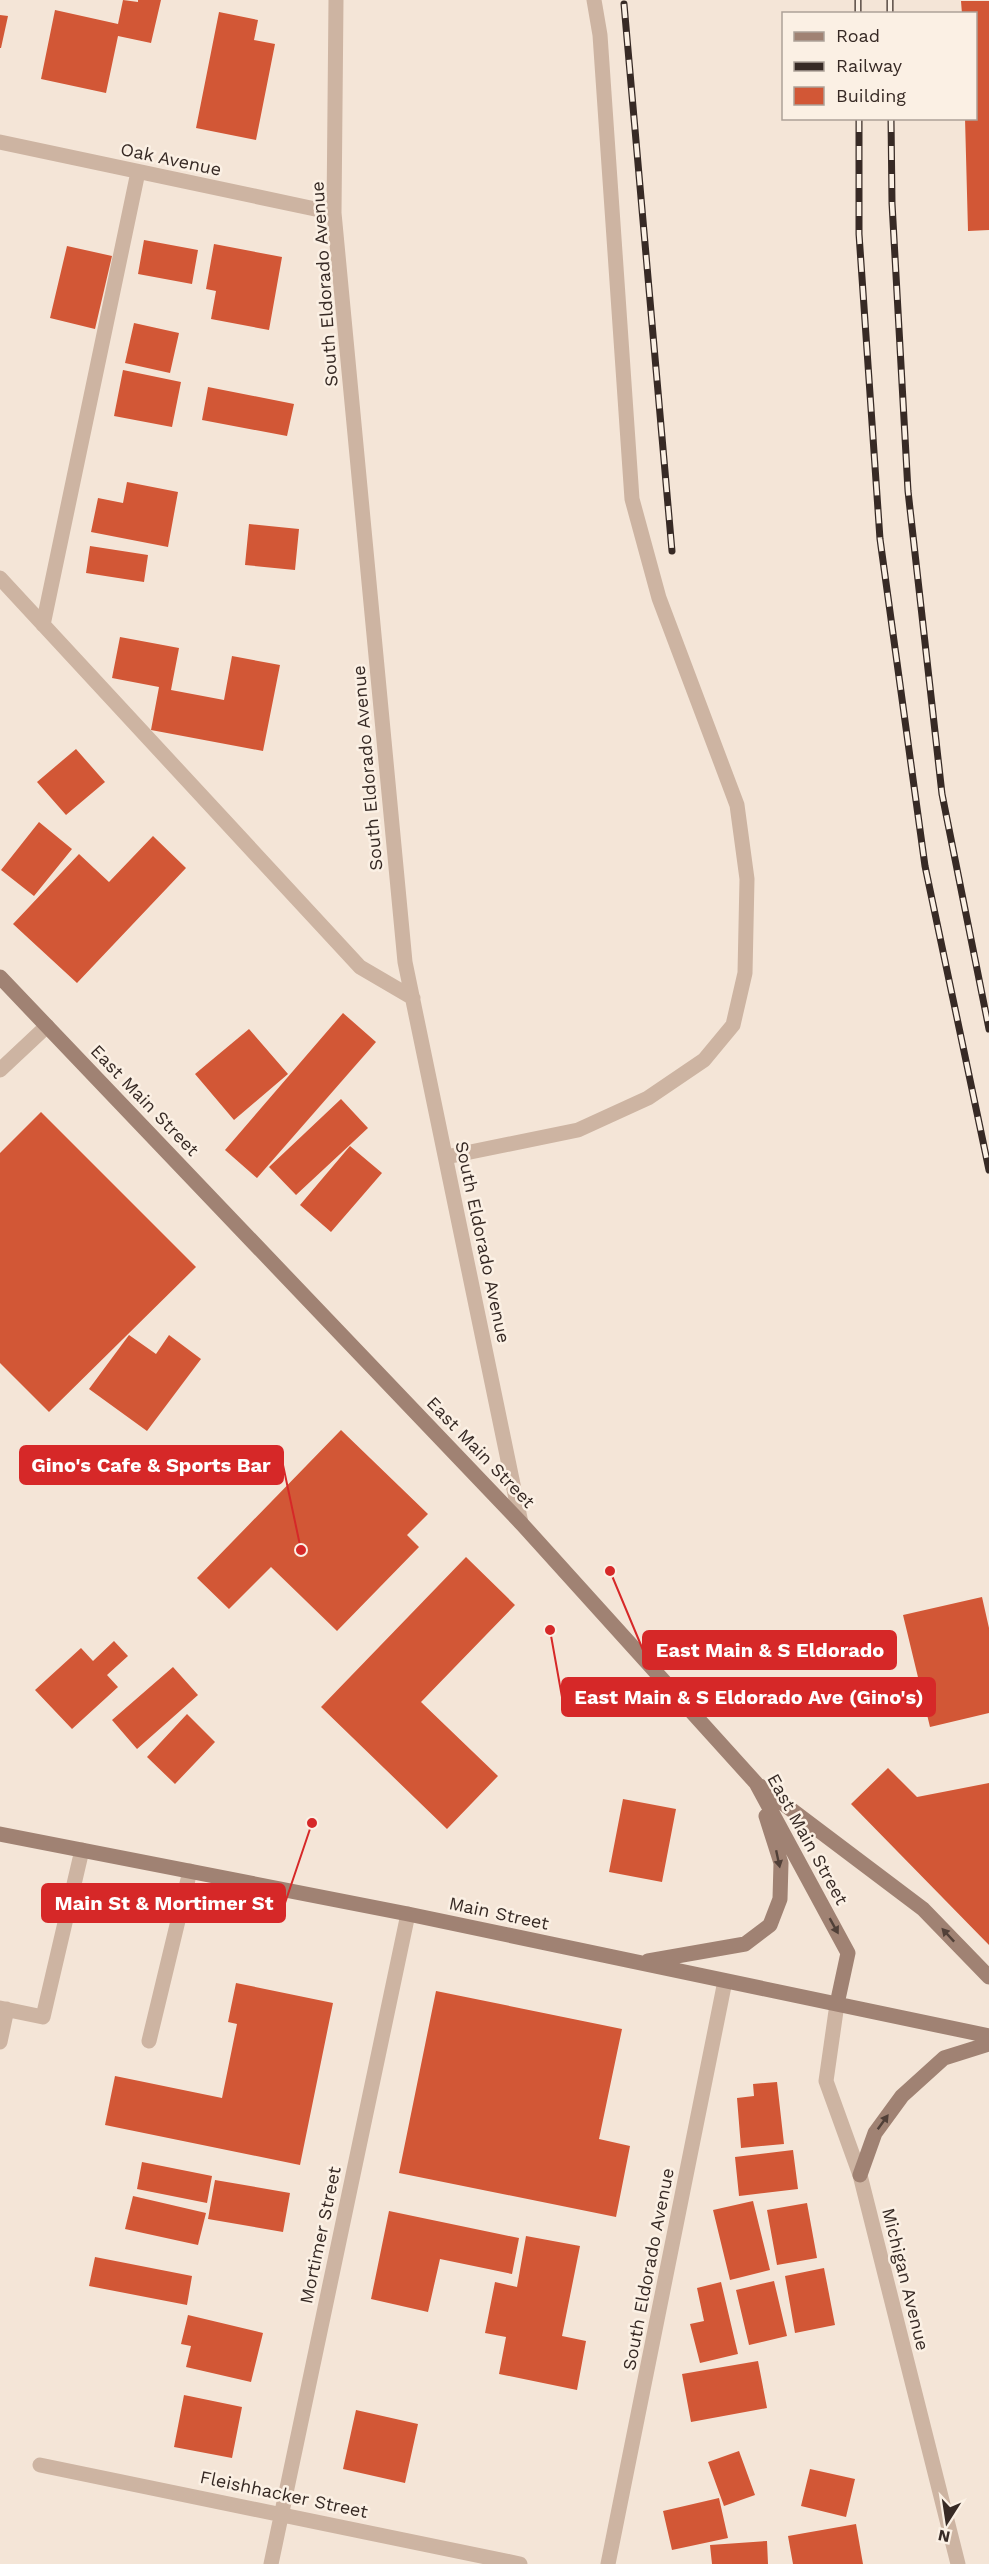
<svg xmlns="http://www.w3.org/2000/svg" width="989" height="2564" font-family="'Work Sans',sans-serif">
<rect width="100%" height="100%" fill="#f4e5d7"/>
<path fill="#d25736" d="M123,0L138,2V0H161L151,43L118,36L106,93L41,79L55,10L118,24Z
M961,1H989V230L968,231L965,118H976V14H962Z
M219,12L258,20L254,40L275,44L256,140L196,128Z
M0,15L8,16L1,48H0Z
M144,240L198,250L192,284L138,274Z
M214,244L282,257L269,330L211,319L216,291L206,289Z
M67,246L112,256L95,329L50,318Z
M134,323L179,333L170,373L125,363Z
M123,370L181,382L172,427L114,416Z
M208,387L294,404L287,436L202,420Z
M127,482L178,492L168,547L91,532L98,498L123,503Z
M249,524L299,529L295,570L245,565Z
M90,546L148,555L144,582L86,573Z
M120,637L179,648L171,690L224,700L232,656L280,665L263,751L151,730L159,687L112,678Z
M76,749L105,782L66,815L37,782Z
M39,822L72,849L34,896L1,870Z
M153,836L186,868L77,983L13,924L79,854L109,882Z
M343,1013L376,1042L257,1178L225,1150Z
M249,1029L288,1074L234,1120L195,1074Z
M341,1099L368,1128L296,1195L269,1167Z
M41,1112L196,1267L49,1412L0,1363V1153Z
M350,1146L382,1173L331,1232L300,1205Z
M129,1335L156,1354L169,1335L201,1359L147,1431L89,1389Z
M341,1430L428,1514L407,1535L419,1547L337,1631L271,1567L229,1609L197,1578Z
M466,1557L515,1605L421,1702L498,1776L447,1829L321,1707Z
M982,1597L989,1628V1713L930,1727L903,1615Z
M114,1641L128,1656L107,1675L118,1687L72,1729L35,1690L81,1648L93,1661Z
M173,1667L198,1695L137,1749L112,1720Z
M187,1714L215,1742L175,1784L147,1757Z
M888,1768L917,1797L989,1783V1945L851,1804Z
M623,1799L676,1809L662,1882L609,1872Z
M236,1983L333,2003L300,2165L105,2125L115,2076L222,2098L237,2024L228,2022Z
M436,1991L622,2029L599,2139L630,2146L616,2217L399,2173Z
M777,2082L784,2144L741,2148L737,2098L754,2096L753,2084Z
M793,2150L798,2189L739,2196L735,2157Z
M142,2162L212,2176L207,2203L137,2189Z
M215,2180L290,2193L283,2232L208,2219Z
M133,2196L206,2213L198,2245L125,2229Z
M753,2201L770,2270L730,2280L713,2210Z
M807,2203L817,2258L777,2265L767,2210Z
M389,2211L519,2238L512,2274L440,2259L428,2312L371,2299Z
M526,2236L580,2246L562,2336L586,2341L577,2390L499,2374L506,2337L485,2333L495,2282L517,2287Z
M95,2257L192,2276L187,2305L89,2286Z
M824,2268L835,2325L795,2333L785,2276Z
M774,2281L787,2336L749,2345L736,2290Z
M721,2282L738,2354L700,2363L690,2324L704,2321L697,2288Z
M188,2315L263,2333L251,2382L186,2367L191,2346L181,2344Z
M758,2361L767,2408L691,2422L682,2374Z
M184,2395L242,2407L232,2458L174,2447Z
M356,2410L418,2424L405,2483L343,2469Z
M739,2451L755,2495L724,2506L708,2462Z
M810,2469L855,2479L846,2517L801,2506Z
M719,2498L728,2538L672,2550L663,2511Z
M856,2524L863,2564H793L788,2536Z
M767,2541L768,2564H712L710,2545Z"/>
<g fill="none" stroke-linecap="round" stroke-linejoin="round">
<path stroke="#cdb4a2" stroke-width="15" d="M446,1157L578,1130L648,1098L704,1060L733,1025L745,973L747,879L737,805L659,598L632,499L600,35L594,0
M0,2008L43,2017L82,1850
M149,2041L190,1871
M0,2042L7,2009"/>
<path stroke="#cdb4a2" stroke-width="15" d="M336,0L334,213L405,962L521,1523
M0,142L334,213
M0,578L360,967L413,998
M43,625L138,172
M0,1070L47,1026
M837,2004L826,2081L860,2175L958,2564
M40,2465L520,2564
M271,2564L408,1914
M608,2564L725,1981"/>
<path stroke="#a08273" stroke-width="15" d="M0,977L521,1523L756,1783L848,1953L837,2004
M760,1786L923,1909L989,1977
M0,1834L408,1914L989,2036
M648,1961L745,1944L770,1925L780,1899L781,1863L766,1816
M860,2175L875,2133L902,2096L944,2058L989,2044"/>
<defs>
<path id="rail" d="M858,0V14
M890,0V14
M624,4L672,551
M859,118V234L880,539L925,866L989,1170
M891,118L892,203L908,491L942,794L989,1029"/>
</defs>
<use href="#rail" stroke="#372a25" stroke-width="7"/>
<use href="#rail" stroke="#fbf0e4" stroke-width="4.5" stroke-dasharray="14" stroke-linecap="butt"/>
</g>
<defs><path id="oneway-solid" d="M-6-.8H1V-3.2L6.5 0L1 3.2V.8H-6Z" transform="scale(1.5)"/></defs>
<g fill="#514038">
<use href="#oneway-solid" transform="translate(778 1859) rotate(78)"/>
<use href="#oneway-solid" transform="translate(834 1926) rotate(61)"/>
<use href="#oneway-solid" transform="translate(948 1935) rotate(-133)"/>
<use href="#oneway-solid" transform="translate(883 2122) rotate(-54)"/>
</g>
<g text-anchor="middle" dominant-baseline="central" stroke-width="5" stroke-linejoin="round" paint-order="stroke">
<g font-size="18" fill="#372a25" stroke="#fbf0e4">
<text transform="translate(171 159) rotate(12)">Oak Avenue</text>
<text transform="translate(324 284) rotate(-94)">South Eldorado Avenue</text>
<text transform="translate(367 768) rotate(-95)">South Eldorado Avenue</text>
<text transform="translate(145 1100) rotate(46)">East Main Street</text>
<text transform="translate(483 1242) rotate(78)">South Eldorado Avenue</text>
<text transform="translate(481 1452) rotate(46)">East Main Street</text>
<text transform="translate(808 1839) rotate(61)">East Main Street</text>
<text transform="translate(499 1913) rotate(12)">Main Street</text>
<text transform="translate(320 2235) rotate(-78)">Mortimer Street</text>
<text transform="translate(648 2269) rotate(-79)">South Eldorado Avenue</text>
<text transform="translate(906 2279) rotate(76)">Michigan Avenue</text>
<text transform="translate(284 2494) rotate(12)">Fleishhacker Street</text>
</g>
</g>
<path fill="none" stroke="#d62828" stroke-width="2" d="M301 1550L283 1465M610 1571L643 1650M550 1630L562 1697M312 1823L285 1903"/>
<g fill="#d62828" stroke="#fbf0e4" stroke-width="2">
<circle cx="301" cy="1550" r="6"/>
<circle cx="610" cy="1571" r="6"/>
<circle cx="550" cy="1630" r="6"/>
<circle cx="312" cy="1823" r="6"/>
</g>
<g fill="#d62828" stroke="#d62828" stroke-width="2">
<rect x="20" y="1446" width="263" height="38" rx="6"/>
<rect x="643" y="1631" width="253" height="38" rx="6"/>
<rect x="562" y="1678" width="373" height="38" rx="6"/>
<rect x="42" y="1884" width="243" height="38" rx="6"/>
</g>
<g font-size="20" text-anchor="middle" font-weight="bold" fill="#fff">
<text x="151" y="1472">Gino's Cafe &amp; Sports Bar</text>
<text x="770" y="1657">East Main &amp; S Eldorado</text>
<text x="749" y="1704">East Main &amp; S Eldorado Ave (Gino's)</text>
<text x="164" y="1910">Main St &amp; Mortimer St</text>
</g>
<rect x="782" y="12" width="195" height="108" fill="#fbf0e4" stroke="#ada198" stroke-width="1.5"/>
<rect x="794" y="32" width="30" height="9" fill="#a08273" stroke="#ada198" stroke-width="1.5"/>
<text x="836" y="42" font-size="18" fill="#372a25">Road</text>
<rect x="794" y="62" width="30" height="9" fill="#372a25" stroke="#ada198" stroke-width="1.5"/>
<text x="836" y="72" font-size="18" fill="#372a25">Railway</text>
<rect x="794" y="87" width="30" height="18" fill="#d25736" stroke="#ada198" stroke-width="1.5"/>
<text x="836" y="102" font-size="18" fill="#372a25">Building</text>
<g transform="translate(947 2522) rotate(192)" stroke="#fbf0e4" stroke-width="4.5" paint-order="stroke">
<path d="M0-4.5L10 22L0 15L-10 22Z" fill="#372a25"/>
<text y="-9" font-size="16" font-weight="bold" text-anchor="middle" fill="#372a25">N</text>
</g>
</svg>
